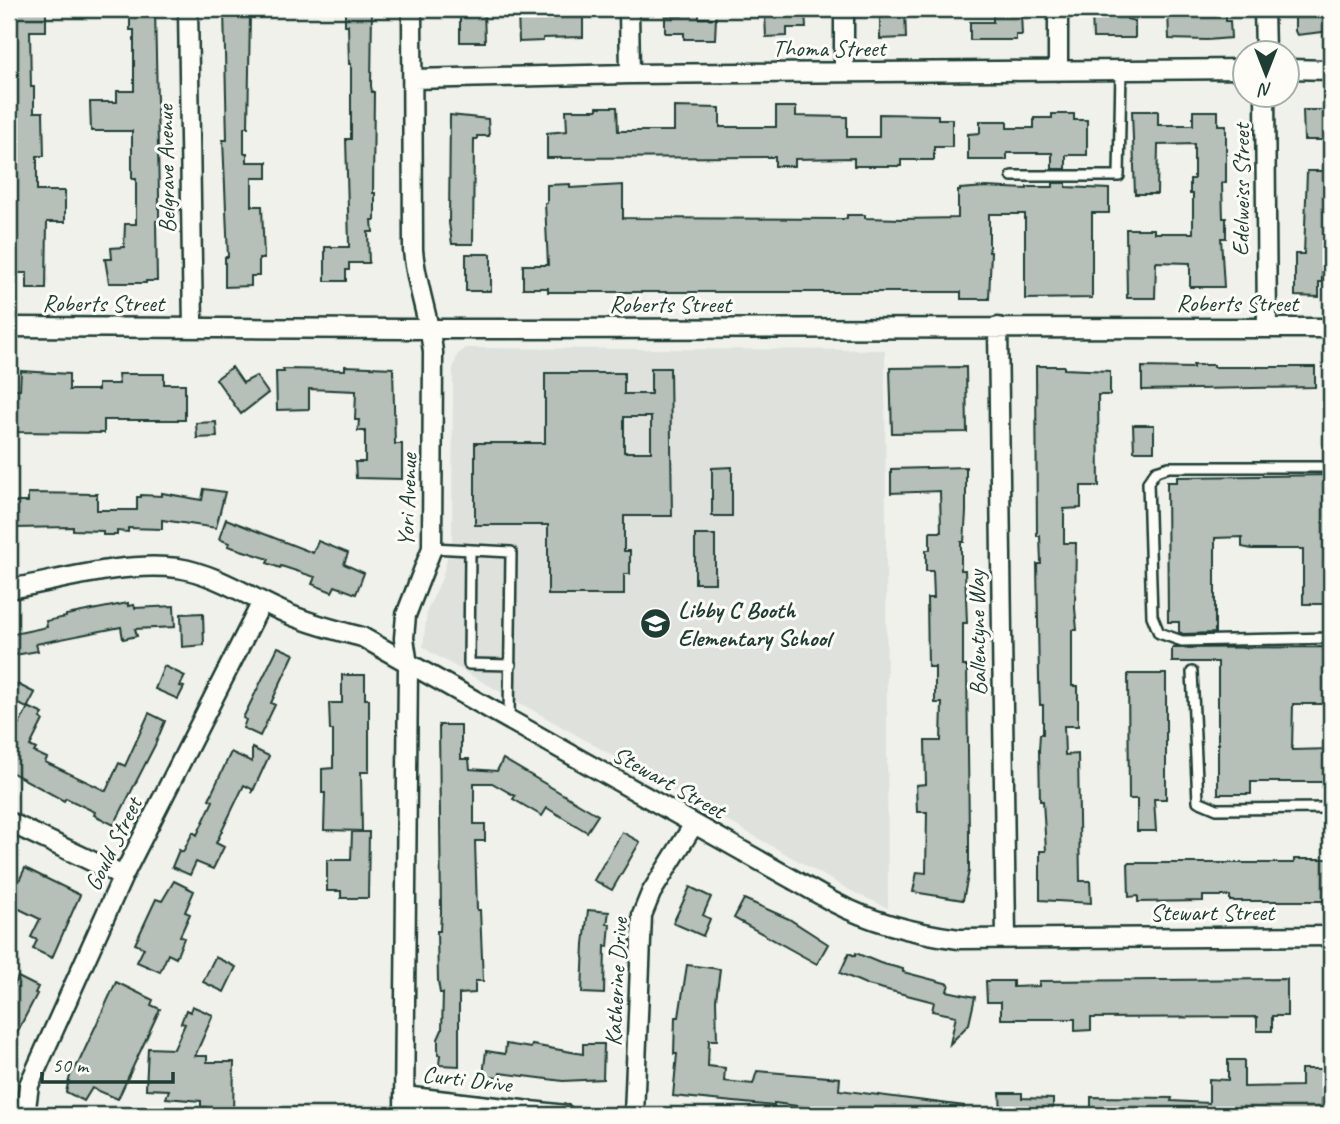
<svg xmlns="http://www.w3.org/2000/svg" width="1340" height="1124" font-family="Caveat,sans-serif">
<rect width="100%" height="100%" fill="#f0f1eb"/>
<filter id="ink" filterUnits="userSpaceOnUse"><feTurbulence type="fractalNoise" baseFrequency=".0143" numOctaves="2"/><feDisplacementMap in="SourceGraphic" scale="14" xChannelSelector="R" yChannelSelector="G"/><feConvolveMatrix kernelMatrix="1 2 1 2 8 2 1 2 1" color-interpolation-filters="sRGB"/></filter>
<g filter="url(#ink)">
<path fill="#dfe2dc" d="M466,348L885,350L888,908L851,891L430,652L423,646L427,611L442,578L452,539L453,369L457,355Z"/>
<path fill="#b6bfb8" stroke="#1f3d34" stroke-width="2" fill-rule="evenodd" d="M9,9H46V31H30L31,87H34V112H43L44,156H37V191H65V222H47L46,289H27V273H11Z
M130,9H155L159,194V221H156L157,281H146V283H109L105,259H112L111,248L124,247L125,224H136V179H132V131H91L90,102H117V91H134V30H130Z
M224,9H245V16H250L248,127H244V153H247V162H267V178H252V206H262L264,259H259V276H251V286L225,287V257H228L223,140H227Z
M345,9H372L371,86L372,92H374L373,193H375V220H372L373,232H368L369,263H349V270H346V281H325V247H349V244L346,139H351V64H349L348,25H345Z
M460,9H484L485,42H460Z
M518,9H583V37L543,38V41L519,42Z
M682,9H699V18H716L715,39H684V33H665V16H682Z
M778,9H805L806,28H787V36L766,37L765,15H776Z
M880,9H905L906,38L880,39Z
M1168,9L1226,11V21H1230L1231,38L1207,40L1169,39Z
M1295,9H1331V31L1297,35L1295,31Z
M1127,11V19L1135,21V38H1093L1092,12Z
M993,12H1021L1022,35H1016V40H970V22H993Z
M597,107H617L618,131H674V107L720,108V127H776V107H796V116L847,117V137H879V114L938,115V119H952V147H934V160H901V166H854V158L795,159V166H775V157L547,158V133L567,131L566,110H597Z
M1303,110H1326V115H1331V140H1304Z
M1132,111H1158V125H1193V111H1218V125H1226V183H1222L1223,218H1226V238H1221L1224,287H1190V263L1156,262L1155,298H1127L1126,229H1154V233H1193V194H1190V179H1194V144L1158,145L1157,194H1135Z
M1052,114H1074V120H1087V155H1066V169H1052V153H1007V160H968V134L980,133V121H1007V128H1034V118H1052Z
M450,115L488,119L489,136H477V139H474L473,244H452L449,223Z
M1307,171H1331V231H1324V269H1322V282H1319V297L1295,296V254H1304Z
M1053,183H1066V187L1109,189V213H1092V298L1025,299V214H989V252H991L989,299H961V292H548V288H523V265H548L545,203H547V185L570,184V188L623,185V218L844,219L847,218V215H865V218L902,219L958,218V191H960V189L986,187L1027,189V187H1053Z
M466,254H491V291H466Z
M1193,365H1214V367H1315V387L1142,390V367L1193,368Z
M345,366L393,368L395,444H402V479L356,478L355,462H365V431H358L359,420H355L356,391L309,389V409L277,410L276,372H284L283,369L345,370Z
M1036,366H1064V369L1110,371V395H1098L1099,486H1081V508L1064,509V543H1076L1075,608L1077,630H1072V686H1078V726H1064L1065,755L1078,754L1080,881H1090L1091,903L1040,900V851H1046L1043,801H1040L1039,750L1040,734H1043V705H1040L1039,679L1037,564H1041L1040,536H1037Z
M232,367L243,383L256,376L268,393L241,414L216,379Z
M966,367L967,432L892,433L890,368Z
M651,368H670L672,516H624V551H630V574H624V595H548V525H475V443H545V373H624V394H651ZM624,417H651V452H624Z
M21,371L69,374V390H98V384H119L118,374H164V384H185V420H104V433L13,432V414H9V389H20Z
M216,422L217,437L197,438L196,423Z
M1133,425H1154V451H1134Z
M732,467V516H712V468Z
M966,467V512L964,542H961V570H965L967,623H963V666H967L969,834V871L963,900L913,892L917,872L926,873L927,812H917L916,785L926,784L925,741H941L942,703H935V667H928L927,598H934L933,571H926V550H930V532H941L940,491L891,493V469Z
M1331,475V604H1303V549H1252L1242,547V537L1215,538V633L1183,634L1179,632V622H1168L1167,482H1177V477Z
M204,489L225,492L216,528L162,520V529L128,528V532L117,531V535H103V531L73,530V527L13,528V523H9V502H28V493L97,494V510H137V497H141V495L162,496V493L202,500Z
M226,519L313,553L318,541L348,553L344,564L364,573L356,594L335,586L332,592L312,584L315,577L281,566L280,568L267,563L269,559L228,546L229,543L219,539Z
M695,535H715V583H695Z
M128,603V606L134,605L135,608L174,606L175,627L135,629L137,636L123,639L121,627L36,644L38,651L9,656V635L47,627L46,621L66,617V615Z
M203,613L204,645L182,647L181,614Z
M278,647L294,654L271,703L275,705L260,736L243,728L246,720L243,718Z
M1331,647V704H1293L1292,750L1331,749V782H1251V794H1218V662H1172V648Z
M164,666L185,676L180,686L184,687L178,699L155,689Z
M1128,674H1166V799H1154L1156,831H1137V799H1129Z
M342,675H365V699H369V772H361L362,831L324,830L325,793H322V769L333,768V730H330L329,703H342Z
M17,684L35,693L27,708L10,700Z
M28,707L43,714L40,718L43,720L30,746L36,749L34,752L47,758L45,762L106,791L119,763L125,766L149,713L165,721L155,745L114,825L94,815L95,812L66,798L64,801L9,771V745Z
M439,725H461V759H469L470,769L497,771L503,759L598,815L587,832L547,808L542,816L513,799L515,796L492,783H474V824H485V841H475L477,910H480L483,981H475V993L459,994V1066L439,1065L440,1055H438V1039L442,1030L443,993H440L438,981L437,931H440L441,912Z
M252,748L269,756L252,793V789L244,785L216,843L224,847L213,869L196,862L190,875L172,867L179,850L183,852L193,832L197,835L213,801L209,799L231,752L252,762Z
M352,832H369L368,898H341V891H327V860H351Z
M622,832L640,842L612,890L594,880Z
M1294,859H1331V901H1230V896H1203V901L1138,902V896L1129,897L1128,863H1294Z
M25,868L80,895L52,958L33,949L37,940L31,937L40,919L9,904V876L19,881Z
M174,881L194,891L185,912L190,914L180,936L184,938L176,958L168,954L160,972L137,962L144,948L135,944L156,899L162,901Z
M690,887L711,897L703,915L710,919L703,936L673,923Z
M744,899L789,919L828,944L817,964L734,918Z
M588,910L609,912L607,924H610L608,947L605,946L604,994L582,993L584,944Z
M849,953L855,956L856,953L880,963L903,969V972L949,984L947,991L975,997L969,1024L950,1044L956,1016L932,1011L934,1002L868,985L840,973Z
M215,957L236,967L224,992L203,982Z
M687,965L720,969L716,1000L717,1040H709L708,1066L725,1068L724,1081L753,1084L757,1071L840,1078L839,1090L964,1106V1115H864L774,1103V1106L673,1096L677,1054H674L675,1017H679Z
M18,977L38,987L35,993L37,994L9,1048V996Z
M1287,979V1016H1272V1031H1257V1017L1091,1018V1030L1075,1031V1019H1001V1002H987L986,981H1013V987L1039,986V981Z
M116,982L153,1000L151,1005L160,1009L118,1099L92,1088L84,1101L66,1092L70,1076L79,1062Z
M192,1006L213,1015L195,1056H207V1062H234L233,1115L206,1113V1107H201V1101L166,1098L169,1090L146,1089L148,1048L174,1049L185,1024L181,1023L186,1010L190,1012Z
M506,1044L531,1048L532,1045L583,1054V1044H604L603,1079L563,1081L500,1073L499,1078L483,1076L486,1051L505,1054Z
M1228,1060H1244V1087L1301,1086V1069H1322V1115H1091V1097L1172,1098L1171,1101L1209,1103V1079L1228,1080Z
M1000,1093H1022V1098L1053,1099V1115H1001Z"/>
<g fill="none" stroke-linecap="round" stroke-linejoin="round">
<defs>
<path id="lane" d="M1012,176H1119L1121,70
M1331,467H1169L1156,471L1148,482L1152,616L1159,633L1182,641L1331,638
M432,548L511,552L509,720
M470,550L469,664L511,665
M1192,672L1198,801L1217,809L1331,808
M138,1115H146"/>
<path id="street" d="M188,9L193,328
M629,9L630,74
M844,9V72
M1058,9V71
M1264,9L1265,52
M1288,69L1331,70
M413,79L630,74L1246,69
M1265,94L1267,327
M9,327L407,329L1331,328
M998,327L1006,938
M9,589C62,580 124,561 178,568C216,574 251,598 286,613C310,624 336,630 362,637L833,902C873,923 914,933 959,939L1331,936
M9,822L123,876
M404,1096L565,1115
M25,1115L29,1085L123,876L262,602
M404,1115L408,665L404,638L406,615L432,548L433,352C429,317 416,285 413,250L412,9
M634,1115L642,915L651,893L694,824"/>
<path id="secondary" d="M9,1115H10"/>
</defs>
<use href="#lane" stroke="#1f3d34" stroke-width="14"/>
<use href="#street" stroke="#1f3d34" stroke-width="23"/>
<use href="#secondary" stroke="#1f3d34" stroke-width="30"/>
<use href="#lane" stroke="#fdfcf7" stroke-width="9"/>
<use href="#street" stroke="#fdfcf7" stroke-width="18"/>
<use href="#secondary" stroke="#fdfcf7" stroke-width="24"/>
</g>
</g>
<defs>
<symbol id="school-disc" viewBox="-11 -11 22 22"><circle r="9.5" fill="#1f3d34" stroke="#fdfcf7"/><path d="M0-5L7-2L0 1L-7-2ZM-4 1L0 2.5L4 1V4Q0 6-4 4Z" fill="#fff"/></symbol>
</defs>
<g fill-rule="evenodd">
<use href="#school-disc" x="638" y="606" width="35" height="35"/>
</g>
<g text-anchor="middle" dominant-baseline="central" stroke-width="6" stroke-linejoin="round" paint-order="stroke">
<g font-size="24" fill="#1f3d34" stroke="#fdfcf7">
<text x="829" y="48">Thoma Street</text>
<text transform="translate(166 169) rotate(-91)">Belgrave Avenue</text>
<text transform="translate(1241 190) rotate(-90)">Edelweiss Street</text>
<text x="103" y="303">Roberts Street</text>
<text x="1237" y="303">Roberts Street</text>
<text x="670" y="304">Roberts Street</text>
<text transform="translate(407 500) rotate(-88)">Yori Avenue</text>
<text transform="translate(977 633) rotate(-91)">Ballentyne Way</text>
<text transform="translate(669 782) rotate(29)">Stewart Street</text>
<text transform="translate(113 844) rotate(-64)">Gould Street</text>
<text x="1212" y="912">Stewart Street</text>
<text transform="translate(616 982) rotate(-87)">Katherine Drive</text>
<text transform="translate(467 1079) rotate(7)">Curti Drive</text>
</g>
<g font-size="24" font-weight="bold" fill="#1f3d34" stroke="#fdfcf7" text-anchor="start">
<text x="678" y="610">Libby C Booth<tspan x="678" dy="28">Elementary School</tspan></text>
</g>
</g>
<rect width="1340" height="1124" fill="none" stroke="#fdfcf7" stroke-width="35"/>
<rect x="18" y="18" width="1305" height="1089" fill="none" stroke="#1f3d34" stroke-width="2.5" filter="url(#ink)"/>
<g transform="translate(1266 74) rotate(180)"><circle r="33" fill="#fdfcf7" stroke="#a4b0a9" stroke-width="2"/>
<path d="M0-5L12 26L0 18L-12 26Z" fill="#1f3d34"/>
<text y="-10" font-size="19" font-weight="bold" text-anchor="middle" fill="#1f3d34">N</text>
</g>
<path d="M42 1072v10h131v-10" fill="none" stroke="#1f3d34" stroke-width="3.5"/>
<text x="52" y="1072" font-size="21" fill="#1f3d34" stroke="#fdfcf7" stroke-width="5" paint-order="stroke">50 m</text>
</svg>
